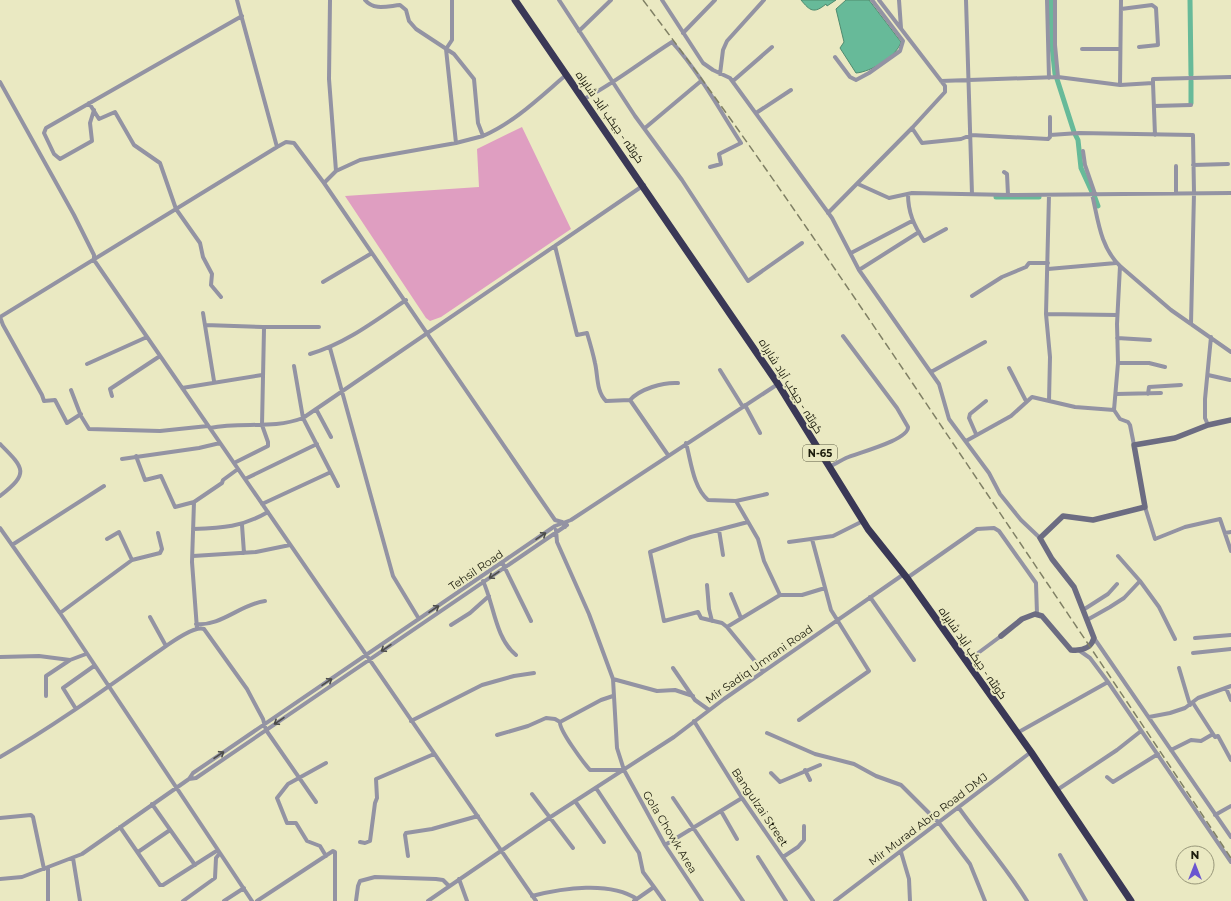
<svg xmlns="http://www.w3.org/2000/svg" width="1231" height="901" font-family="Montserrat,Cairo,sans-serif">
<rect width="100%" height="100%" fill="#eae9c2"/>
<path fill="#df9ec1" d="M522,127L571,229L441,317L430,321L426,318L345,196L479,187L477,149Z"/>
<path fill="#67ba99" stroke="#508b6f" d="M801,0H836L827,6L826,4C814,14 810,11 801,0Z
M846,0H869L901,42C897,56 871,72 856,73L840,48L844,42L836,9Z"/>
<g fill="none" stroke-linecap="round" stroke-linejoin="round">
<path stroke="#67ba99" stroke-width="5" d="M1051,0L1052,46L1055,74
M1190,0L1191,75
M1057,79L1074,132
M1191,81V103
M1075,134L1078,140L1081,168L1092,192
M1094,195L1098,206
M996,197H1039"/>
<path stroke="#9393a3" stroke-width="4" d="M237,0L277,147
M365,0C374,11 388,6 400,5L406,10L409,21L416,29L454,54L474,79L478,123L483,136C515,122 540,97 566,75
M452,0V40L446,49L456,143
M559,0L635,116L682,180L748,281L802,243
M662,0L703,63L713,70L730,78L832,218L859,270L939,384L949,419L989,473L1000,494L1021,520L1040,538
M899,0L901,28
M966,0L972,194
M1047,0L1049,78
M1055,0V45L1058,77
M1121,9L1152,5L1156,8L1158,45L1139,47
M579,31L611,0
M683,33L715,0
M1082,49H1120
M835,57L850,77L856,80L869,73L900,51L903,41L872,0
M720,74L723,50L727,41L764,0
M733,81L772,47
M941,81L1058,77L1120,85L1153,83V79L1231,77
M0,82L74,215L94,255V260L536,901
M1153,83L1155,135
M1120,85L1121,0
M584,99C615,83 642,61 672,42C699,72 719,109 741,143L719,154L721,164L710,167
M89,103L99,119L115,112L134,145L160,163L176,209L200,243L203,257L212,274L211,285L221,297
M1154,106L1191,105
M94,110L90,123L92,141L60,159L54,154L44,133L46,128L242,16
M756,113L791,90
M645,128L701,81
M912,128L922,143L961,139L971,135L1048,139L1050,137V117
M1050,135L1079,133L1193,135L1194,193L1191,324
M1083,151L1085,165L1095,194
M1193,165L1228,164
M336,171L360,160L456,143L483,136
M1004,172L1007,174L1008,195
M324,183L336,171L329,79L330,0
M858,184L889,198L912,193L1011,195L1231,193
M1176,193V166
M908,194C908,213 914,225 924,241L946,229
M1092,194C1098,219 1100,247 1120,266L1117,324L1118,363L1114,410
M828,213L912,128L945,92V86L879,0
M555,246L577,335L587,333C590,343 593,353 595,363C598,375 596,391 606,401L630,400L668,455
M851,253L912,221
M1120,266L1171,310L1231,352
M1048,269L1116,263
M859,270L919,232
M323,282L372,253
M972,296L1002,277L1026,267L1029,263H1048
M203,313L214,381
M1046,314L1117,315
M0,317L277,147L286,142L294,143L324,183L537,494L555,520L562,522L565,527
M0,317L3,325L42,395L44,401L55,400L67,423L81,414
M205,325L263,327L264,329L262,425L268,442V446L234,463
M263,327H319
M1117,338L1150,340
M330,348L393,576L419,619
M310,354C345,344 375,321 406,300
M1118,363H1149L1165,367
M87,364L147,337
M294,366L303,418L338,486
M1009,368L1026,401
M720,370L743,407
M931,372L985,342
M1208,375L1230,380
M182,388L262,375
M71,390L81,416L89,429L160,431L208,426
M1116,394L1161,393
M1148,394L1149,387L1181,385
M112,396L110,389L160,356
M630,400C640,389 663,382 678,383
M1049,401L1050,357L1046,314L1049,195
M745,405L760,433
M316,409L331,437
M1208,425L1205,418V399L1211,337
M210,428C242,421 271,430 303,418L644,185
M976,434L969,418L970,414L986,401
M966,441L1011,416L1032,397L1075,407L1114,410L1120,419L1128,422L1130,425L1134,445
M686,443C691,461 693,487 708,500L736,501L767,494
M0,444C24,468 30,473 0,496
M136,456L145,480L161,476L175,507L194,502
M122,459L199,448L220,443
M829,467C835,464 840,461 846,458C857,453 909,440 908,427L897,408L843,336
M245,479L317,444
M736,501L758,539L764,561L780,595
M262,504L331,472
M1145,507L1155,539L1185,527L1220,519L1231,551
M748,522L691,537L650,552L664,621L698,612L701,618L722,623L727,627L763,671
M242,525L244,553
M0,528L60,613L252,901
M193,529C223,528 242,527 268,512
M556,530L557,542L589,614L613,679L617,748L624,770L665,845L702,901
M719,530L723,555
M1225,533L1231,532
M107,539L119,532L132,560
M789,542L833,536L863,521
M12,545L104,486
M193,556L256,552L290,545
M1118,556L1140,581L1159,607L1175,639
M502,562L531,621
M907,578L977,529L994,528L999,531L1036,583L1037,614
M483,581C494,604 495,638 516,655
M707,585L709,609L712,621
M731,594L741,618
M870,597L914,660
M1083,610L1108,594L1117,584
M60,613L132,560L160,553L162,549L158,533
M150,617L166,646
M1087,620L1110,607L1124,598L1140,581
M196,624C220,627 241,604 265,601
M451,625L470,613L489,596
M727,627L780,595H802L825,588
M197,629L192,562L194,502L222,483L223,480L238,469
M1094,638L1231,837
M1195,638L1231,635
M1080,651L1090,658L1108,682L1231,862
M1193,653L1231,649
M0,657L39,656L70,660
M966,662L1001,636
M673,668L695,700L709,710
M1179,668L1190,705
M613,679L657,691L675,690L693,696
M1226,688L1231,700
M46,696V676L70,660L86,654
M613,696L601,700L560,722C559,730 583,762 590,770H623
M1193,703L1215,737L1218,736L1231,760
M76,709L63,688L94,666
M1149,717L1170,713L1185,708L1198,698L1231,686
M799,720L869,671L831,610L812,539
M411,721L482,685L514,676L534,673
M694,721L742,798L813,901
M767,733L815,754L854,764L876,776L901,785L939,823L970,864L985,901
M1017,733L1108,682
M497,735L528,726L546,718L555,719L560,722
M1171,750L1191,740L1201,741L1213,734
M0,757C54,726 105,689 156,653C165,647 193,625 204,629L247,689L263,719L266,730L316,802
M326,763L288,784L277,798L287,823H296L307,841L320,846L326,856
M805,770L810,780
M771,773L780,782L820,765
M1107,777L1113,782L1158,754
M189,779L193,773L555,526L571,520L778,384
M596,788L639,853L643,872L654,887
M1057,790L1117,750L1141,731
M532,794L573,848
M673,798L743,901
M575,801L604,842
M152,804L195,865
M959,808C981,839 1007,868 1027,901
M721,811L737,839
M1215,815L1231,806
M0,818L31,815L33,817L44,869
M120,827L160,885H163L218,850
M360,842L365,843L370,841L375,803L377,798L376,779L434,754
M665,845L742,798
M138,852L170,830
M901,852L909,879L910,901
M1060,855L1086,901
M408,856L405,835L406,833L432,829L478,816
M758,857L786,901
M783,857L798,847L804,840V826
M73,858L80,901
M48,868V901
M0,879L22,877L82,854L189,779L196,778L567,525
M459,879L467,901
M532,896C563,888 610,881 637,899
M183,901L215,878L216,858L220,853
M224,901L244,888
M257,901L333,851L335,852V901
M356,901L358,886L360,881L375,877L436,879L443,880L449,886
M428,901L549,818L674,737L724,699L904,574
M634,901L654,887L664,901
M835,901L1031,752"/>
<path stroke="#6c6c82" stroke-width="5.5" d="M1001,636L1022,619L1035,614L1042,616L1071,650C1080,651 1091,649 1094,638L1074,587L1052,559L1040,538L1063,516L1093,520L1145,507L1134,445L1175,438L1208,425L1231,420"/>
<path stroke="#3a3856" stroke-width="7" d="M515,0L778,384L868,529L907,578L1031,752L1131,901"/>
<path stroke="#808065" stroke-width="1.5" stroke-dasharray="8 4" stroke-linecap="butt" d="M643,0C735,121 820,247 905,372C1014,534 1123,695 1231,858"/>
</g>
<defs><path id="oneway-shaft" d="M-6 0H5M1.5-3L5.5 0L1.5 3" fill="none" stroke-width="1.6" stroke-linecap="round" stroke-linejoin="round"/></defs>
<g stroke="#4c4c49">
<use href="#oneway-shaft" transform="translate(541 536) rotate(-34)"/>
<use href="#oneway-shaft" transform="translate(494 575) rotate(146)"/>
<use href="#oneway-shaft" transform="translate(434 609) rotate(-34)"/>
<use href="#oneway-shaft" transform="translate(386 648) rotate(146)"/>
<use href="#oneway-shaft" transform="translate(327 682) rotate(-34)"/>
<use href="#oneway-shaft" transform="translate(279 721) rotate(146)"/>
<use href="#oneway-shaft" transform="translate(219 755) rotate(-34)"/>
</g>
<g text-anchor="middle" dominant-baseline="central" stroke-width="4" stroke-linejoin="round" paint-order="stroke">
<rect fill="#eae9c2" stroke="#5a5a43" stroke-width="1" x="803" y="445" width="34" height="16" rx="3"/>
<g font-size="10" font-weight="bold" fill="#1c1c0d">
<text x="820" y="453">N-65</text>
</g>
<g font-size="11" fill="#1c1c0d" stroke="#eae9c2">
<text transform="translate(610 117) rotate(55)">کوئٹہ - جیکب آباد شاہراہ</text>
<text transform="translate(791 386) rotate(58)">کوئٹہ - جیکب آباد شاہراہ</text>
<text transform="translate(476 570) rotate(-34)">Tehsil Road</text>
<text transform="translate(973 653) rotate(55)">کوئٹہ - جیکب آباد شاہراہ</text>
<text transform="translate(759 664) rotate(-35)">Mir Sadiq Umrani Road</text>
<text transform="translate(760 807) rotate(56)">Bangulzai Street</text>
<text transform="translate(928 819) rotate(-37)">Mir Murad Abro Road DMJ</text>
<text transform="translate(670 832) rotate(59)">Gola Chowk Area</text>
</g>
</g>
<g transform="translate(1195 865)"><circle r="19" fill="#eae9c2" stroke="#98977a"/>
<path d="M0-3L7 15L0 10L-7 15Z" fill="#6a56d0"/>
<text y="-6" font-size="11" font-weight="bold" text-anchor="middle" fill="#1c1c0d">N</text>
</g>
</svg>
